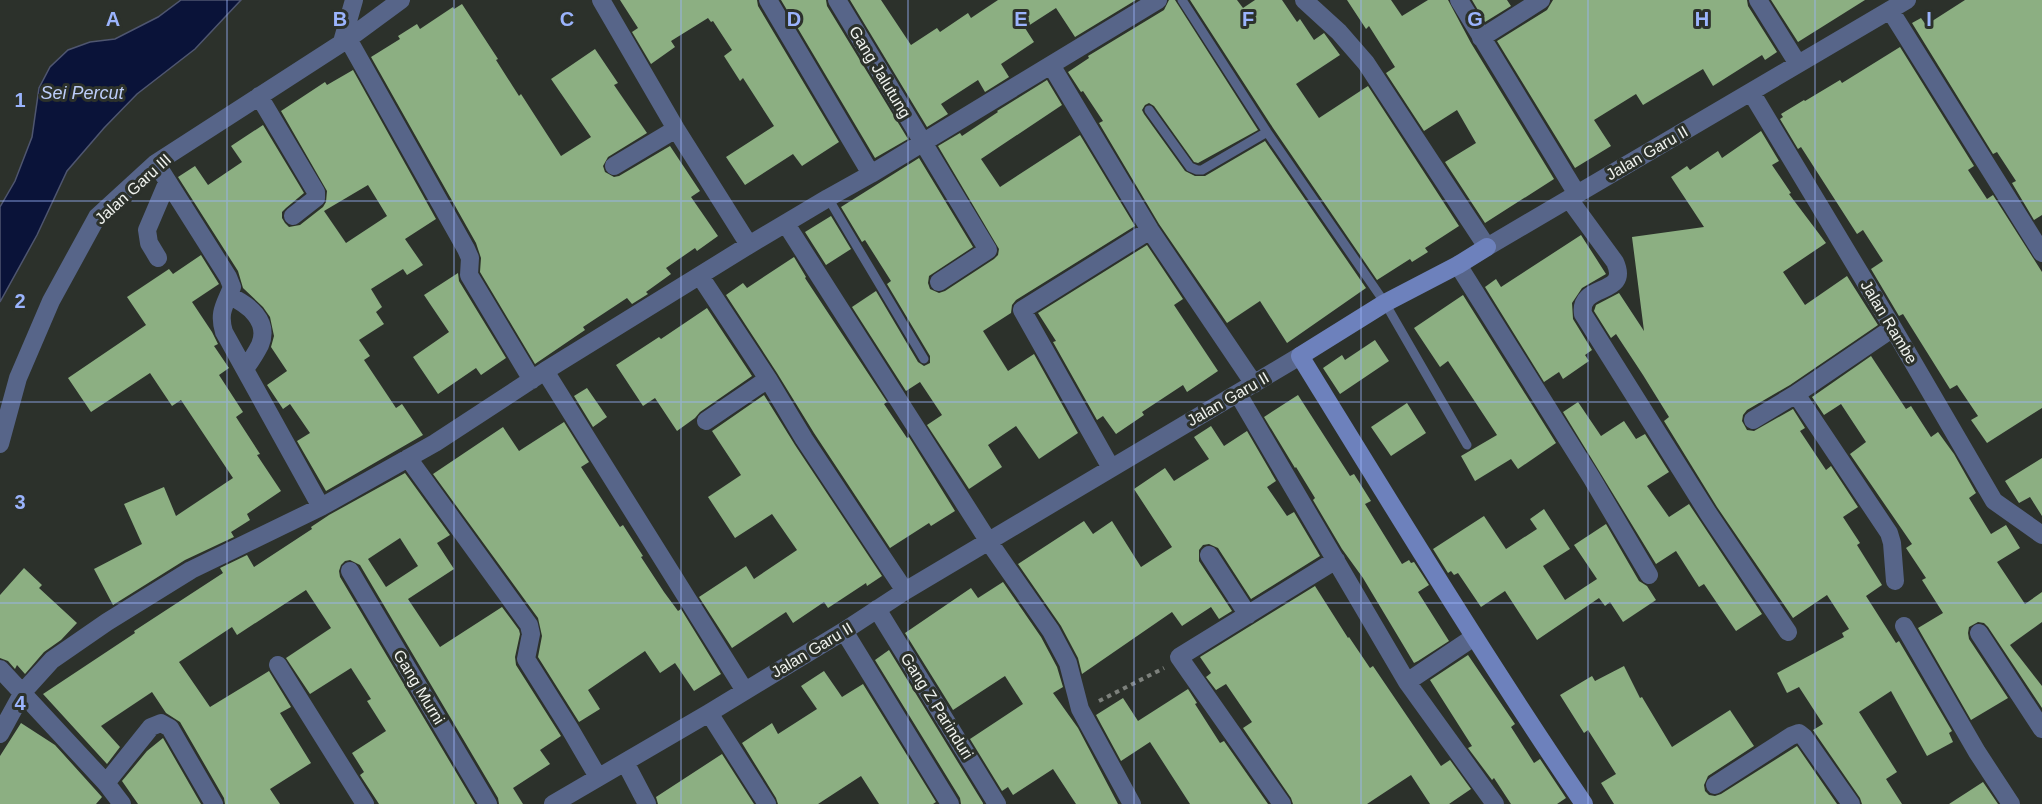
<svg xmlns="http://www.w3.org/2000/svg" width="2042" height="804" font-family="Arial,sans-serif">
<rect width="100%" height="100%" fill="#2c312b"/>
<path fill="#0a1339" stroke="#4f5670" stroke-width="1.5" d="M181,0H241L195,49L137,94L104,128L67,171L37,235L0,302V207L15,181L32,137L39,88L50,67L68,50L90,42L115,39L158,17Z"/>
<path fill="#8caf82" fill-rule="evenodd" d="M620,0H757L758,6L839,142L802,166L793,154L745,185L726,157L774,126L743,78L740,81L724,56L732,50L713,21L711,22L708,18L671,41L675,47L651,64L632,32L638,28Z
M781,0H826L827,6L908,139L875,158Z
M850,0H881L911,45L937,28L940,32L968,13L971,18L998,0H1136L1075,37L1056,8L1025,28L1034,42L1001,64L1009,77L985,92L978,80L941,104L948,114L927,127Z
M1169,0H1175L1258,130L1198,163L1194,162L1154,106L1149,103L1145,105L1142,110L1144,114L1185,171L1195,176H1205L1265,141L1366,288L1287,343L1260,301L1227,323L1159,224L1099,123L1103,121L1083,91L1081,92L1068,72L1089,58L1088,56L1164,10Z
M1190,0H1237L1243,8L1255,0H1282L1297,22L1300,19L1314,40L1324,33L1340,55L1296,84L1319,118L1368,86L1459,226L1425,248L1428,252L1412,262L1410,259L1377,280L1273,128Z
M1347,0H1391L1402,16L1428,0H1448L1471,43L1554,179L1485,223L1445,162L1476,143L1457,110L1424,131L1386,73L1395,67L1369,26L1366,29Z
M1472,0H1507L1511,6L1485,22Z
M1553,0H1747L1748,6L1777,52L1765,60L1762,55L1713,86L1703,69L1643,105L1636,94L1594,120L1611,146L1575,168L1497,41L1547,10Z
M1771,0H1865L1798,42Z
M1965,0H2042V215L2034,220L2012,183L2016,181L1997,152L1993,154L1912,23L1921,18L1926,25Z
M462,4L498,59L496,60L519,96L521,94L561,156L591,137L551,79L595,49L618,83L614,85L647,133L608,157L603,166L605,172L614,177L619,176L670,146L700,191L691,197L718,236L697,251L695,248L666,268L671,274L646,292L648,294L632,304L627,298L583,327L585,330L535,364L480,272L481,258L476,243L371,57L400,39L398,36L417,24L420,29L453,7L454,9Z
M1900,47L1974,166L1968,170L1987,199L1993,195L2042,272V408L1987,443L1971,420L1978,416L1957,385L1950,389L1903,314L1899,316L1871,269L1883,261L1863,230L1857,234L1801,147L1798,149L1780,119L1783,117L1781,114L1804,100L1805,101L1840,80L1842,83Z
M353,70L436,219L405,239L423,265L407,275L403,269L371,289L382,307L376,312L384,324L359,340L370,356L364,360L396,408L402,404L423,435L326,491L297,441L310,433L290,404L283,409L267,385L287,371L271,347L274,336L270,317L263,307L243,288L238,271L178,177L195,166L208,185L242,162L231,146L263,125L304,193L286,208L282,212V218L285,223L289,227L300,225L323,207L326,202L327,191L281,111L325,82L327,85ZM368,185L387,216L346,243L324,211Z
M1047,80L1062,105L981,159L1000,187L1080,135L1135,226L1016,300L1012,305L1011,313L983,331L1008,371L1034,354L1078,433L1039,459L1016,426L988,445L1002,467L969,489L927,425L942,415L920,382L906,391L852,307L876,291L918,362L924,366L930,363V356L887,284L891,281L865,240L862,242L841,207L919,158L973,247L929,276L928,283L930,289L939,293L945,291L994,259L998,255L999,249L938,146L960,133L962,136L998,112L997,111Z
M1761,131L1779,161L1772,165L1791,193L1789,194L1826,243L1783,272L1805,305L1847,276L1878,325L1790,385L1747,410L1743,415L1742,421L1747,430L1754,431L1793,409L1805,428L1800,431L1826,470L1831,466L1858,507L1843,517L1860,543L1857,545L1882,585L1866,596L1896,643L1899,641L1952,731L1949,733L1953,742L1927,756L1891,691L1859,712L1897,772L1886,779L1902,804H1862L1860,798L1813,730L1823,724L1799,687L1787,693L1777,673L1844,637L1842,633L1849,629L1827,595L1793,618L1717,507L1664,421L1669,417L1643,375L1616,334L1611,338L1594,311L1596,305L1619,293L1644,331L1632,237L1704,227L1671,177L1687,166L1690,170L1718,151L1722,158Z
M831,216L851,249L826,265L805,232Z
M1581,235L1606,274L1582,288L1572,303L1573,319L1592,350L1585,355L1589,361L1563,379L1559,372L1544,382L1485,287L1496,279L1501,287Z
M1147,245L1183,299L1174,305L1218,371L1187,392L1183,385L1142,412L1144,415L1116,434L1103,416L1097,420L1053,342L1056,341L1038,313Z
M201,255L219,284L192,302L212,332L218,344L214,346L229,368L219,375L243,412L236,417L260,454L257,455L281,491L247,514L250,520L231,532L234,537L185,560L113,605L94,569L142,544L124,504L164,487L176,516L233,478L181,400L172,406L150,373L91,412L68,378L146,325L127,297L169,269L173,274Z
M794,257L806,277L805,278L887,402L884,404L907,438L909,437L955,511L931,526L929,523L890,548L814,433L777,373L726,295L743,283L747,288Z
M458,273L459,281L506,358L481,375L476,368L438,394L413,357L449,332L424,295Z
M1463,295L1556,443L1518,469L1511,459L1475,481L1461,456L1497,435L1448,361L1440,367L1414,328Z
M707,308L752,376L700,412L695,418L677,431L655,398L643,406L616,365L659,337L661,339Z
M1375,340L1389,361L1340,394L1323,368L1342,355L1345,360Z
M1871,356L1906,409L1911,406L1931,437L1938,432L1954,454L1976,493L1969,498L1991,534L2006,525L2020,548L1997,562L2025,604L2042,592V622L2010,645L2042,686V708L1988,627L1984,623L1978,622L1969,627L1968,633L1969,639L2008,698L1971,720L1918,628L1943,613L1922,580L1926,578L1906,548L1912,544L1850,454L1866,442L1841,404L1824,415L1812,397Z
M587,388L607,417L593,427L574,396Z
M764,395L795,445L882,576L867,586L866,583L828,608L824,602L793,623L786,612L732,648L699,597L746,566L754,579L797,550L772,514L735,538L708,497L741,475L712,431Z
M1298,395L1350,476L1354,474L1371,501L1365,504L1402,564L1409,560L1411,563L1414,562L1429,585L1418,592L1449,641L1418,661L1414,663L1363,578L1342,549L1313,500L1315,498L1296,467L1295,468L1264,417Z
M1578,402L1601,436L1624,421L1636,439L1645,434L1669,472L1647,486L1669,517L1689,504L1762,614L1736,631L1704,584L1699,587L1676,551L1656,564L1563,412Z
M1407,403L1426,433L1391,456L1371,427Z
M564,422L589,462L581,467L620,527L623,525L643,556L641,557L664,592L678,611L681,609L721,674L694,691L675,663L660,673L645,651L588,690L600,709L579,722L538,657L542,636L538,618L433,474L503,427L519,451Z
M1211,426L1224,446L1247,431L1276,481L1267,487L1287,516L1294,512L1320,556L1251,599L1218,548L1209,544L1203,545L1199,550V561L1232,611L1219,619L1211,607L1182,626L1172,612L1082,674L1078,658L1061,626L1018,564L1084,521L1093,534L1112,521L1141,567L1172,547L1134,489L1165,468L1174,481L1209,459L1194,437Z
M2042,458V516L2030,497L2019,503L2005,481Z
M405,473L450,535L437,543L454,569L408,599L440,647L502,607L519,630L520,634L515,657L516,665L561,736L540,750L550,764L513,788L523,804H499L498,798L360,565L350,560L345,561L341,565L339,571L340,577L475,804H379L360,775L364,772L352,753L386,731L367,701L371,699L351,668L310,694L286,658L331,628L306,590L237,635L232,627L179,662L210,707L269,671L291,707L280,713L311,763L270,789L280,804H225L224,798L180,722L166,713L152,692L101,726L120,747L107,764L43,694L135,633L134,631L223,573L220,568L247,555L254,567L312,529L311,527L329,515ZM400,538L418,566L386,587L368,559Z
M1544,509L1570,549L1543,566L1565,600L1597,579L1574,545L1606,524L1639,581L1647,586L1656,600L1623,622L1610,602L1605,606L1599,598L1537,640L1505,591L1481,607L1458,573L1454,575L1451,571L1448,573L1433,549L1484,516L1506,549L1537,529L1530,519Z
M24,568L42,585L39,588L77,623L61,640L44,652L25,674L17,665L15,669L8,661L0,658V595Z
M1003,582L1041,637L1057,667L1063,687L1053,693L1078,728L1118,804H1076L1053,769L1013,795L1008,787L1002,791L970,739L1023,704L1005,676L953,710L905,633L971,588L978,598Z
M1315,586L1348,638L1349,637L1370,668L1373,666L1441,766L1450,760L1471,789L1449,804H1430L1411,775L1367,804H1293L1291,798L1243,728L1252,722L1226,684L1216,690L1206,677L1211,673L1200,657Z
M889,650L983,803V804H961L960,798L875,660Z
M1468,655L1515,724L1511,727L1534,763L1540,759L1566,798L1557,804H1511L1494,778L1492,780L1468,748L1472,746L1430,680Z
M1624,666L1640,698L1642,697L1672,747L1730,710L1754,746L1708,776L1704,785L1705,791L1709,795L1715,796L1721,794L1797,746L1837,804H1614L1601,783L1616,774L1588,730L1584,733L1560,695L1592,676L1595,681Z
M824,671L842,697L863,684L936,802L933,804H879L861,776L818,804H778L776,798L742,743L772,723L778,734L817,709L801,686Z
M1188,689L1197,703L1195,704L1220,743L1224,741L1268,804H1190L1150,742L1121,761L1096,715L1123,698L1138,721Z
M21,723L55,745L102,797L96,804H0V756Z
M163,738L201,804H138L122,781L147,751Z
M722,754L754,804H658L656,797Z
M1983,782L1998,804H1949Z"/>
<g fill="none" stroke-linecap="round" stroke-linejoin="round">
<path stroke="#7d817c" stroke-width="4" stroke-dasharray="4.5 4.5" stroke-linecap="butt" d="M1099,701L1164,668"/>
<path stroke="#576589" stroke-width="9" d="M1182,0L1267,132L1385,303L1467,445
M1149,110L1190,167L1197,170H1202L1267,132
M828,198L924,359"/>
<path stroke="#576589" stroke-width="18" d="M601,0L676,129L749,245
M768,0L871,174
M837,0L988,250L939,282
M1304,0L1339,32L1366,63L1487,247L1907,0
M1459,0L1577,194
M1758,0L1798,64
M1890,10L2042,253
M1481,38L1541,0
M348,39L466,249L470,258L469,275L532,380
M342,42L354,0
M1051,65L1150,230L1254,384
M1751,92L1893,328L1994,501L2042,535
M259,96L316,192V198L293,216
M156,163L228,277L232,287C225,305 218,312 224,332L321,507
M614,166L676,129
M1569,199L1615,262C1631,297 1578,282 1583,314L1708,513L1788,632
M786,224L989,542L1051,631L1068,663L1080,709L1132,804
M158,258L149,243L147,230L167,183
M1458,265L1591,477L1649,575
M700,276L768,379L706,421
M229,296C248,304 270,321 260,345C256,353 250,362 245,369
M1893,328L1796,394L1889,533L1892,543L1895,581
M545,371L745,691
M768,379L804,439L905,591
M1238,394L1407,682L1495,804
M1753,420L1796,394
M0,444L18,378L51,301L97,217L156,163L348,39L401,0
M408,458L529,625L531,634L526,659L570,729L598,777
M1111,468L1022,310L1150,230
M1209,555L1248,615
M350,571L488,804
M877,609L997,804
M1904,626L1977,752L2011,804
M844,631L950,804
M1979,633L2042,729
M278,665L365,804
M0,669L106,783L122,804
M1407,682L1474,637
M709,713L767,804
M0,734L23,692L52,660L107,622L191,570L321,507L435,443L545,371L749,245L828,198L871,174L1158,0
M625,762L647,804
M106,783L151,727L161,723L170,728L214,804
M1715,785L1791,736L1799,733L1804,737L1851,804
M553,804L709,713L844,631L905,591L1300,356
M1282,804L1179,657L1336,560"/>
<path stroke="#6d81bc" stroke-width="18" d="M1487,247L1458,265L1385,303L1300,356C1393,507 1485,658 1584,804"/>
</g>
<path fill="none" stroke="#9bb4fd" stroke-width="1.5" stroke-opacity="0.55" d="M227,0V804M454,0V804M681,0V804M908,0V804M1134,0V804M1361,0V804M1588,0V804M1815,0V804M0,201H2042M0,402H2042M0,603H2042"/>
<g text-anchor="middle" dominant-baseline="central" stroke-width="6" stroke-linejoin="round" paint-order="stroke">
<g font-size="16" fill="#f0f3ef" stroke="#2c312b">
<text transform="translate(880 72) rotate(59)">Gang Jalutung</text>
<text transform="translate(1647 153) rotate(-30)">Jalan Garu II</text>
<text transform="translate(133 189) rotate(-42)">Jalan Garu III</text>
<text transform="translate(1889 322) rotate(59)">Jalan Rambe</text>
<text transform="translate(1228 399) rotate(-30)">Jalan Garu II</text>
<text transform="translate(812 650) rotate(-31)">Jalan Garu II</text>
<text transform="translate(419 687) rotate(59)">Gang Murni</text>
<text transform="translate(937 706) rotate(58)">Gang Z Parinduri</text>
</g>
<g font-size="18" font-style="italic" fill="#bdcdf9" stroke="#2c312b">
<text x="82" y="93">Sei Percut</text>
</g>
</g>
<g font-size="20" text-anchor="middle" font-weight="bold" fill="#9bb4fd" stroke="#2c312b" stroke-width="6" stroke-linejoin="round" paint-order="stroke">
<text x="113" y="26">A</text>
<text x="340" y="26">B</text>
<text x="567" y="26">C</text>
<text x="794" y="26">D</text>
<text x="1021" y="26">E</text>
<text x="1248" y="26">F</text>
<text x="1475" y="26">G</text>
<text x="1702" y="26">H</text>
<text x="1929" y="26">I</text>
<text x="20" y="107">1</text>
<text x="20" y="308">2</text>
<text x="20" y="509">3</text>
<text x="20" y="710">4</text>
</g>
</svg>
